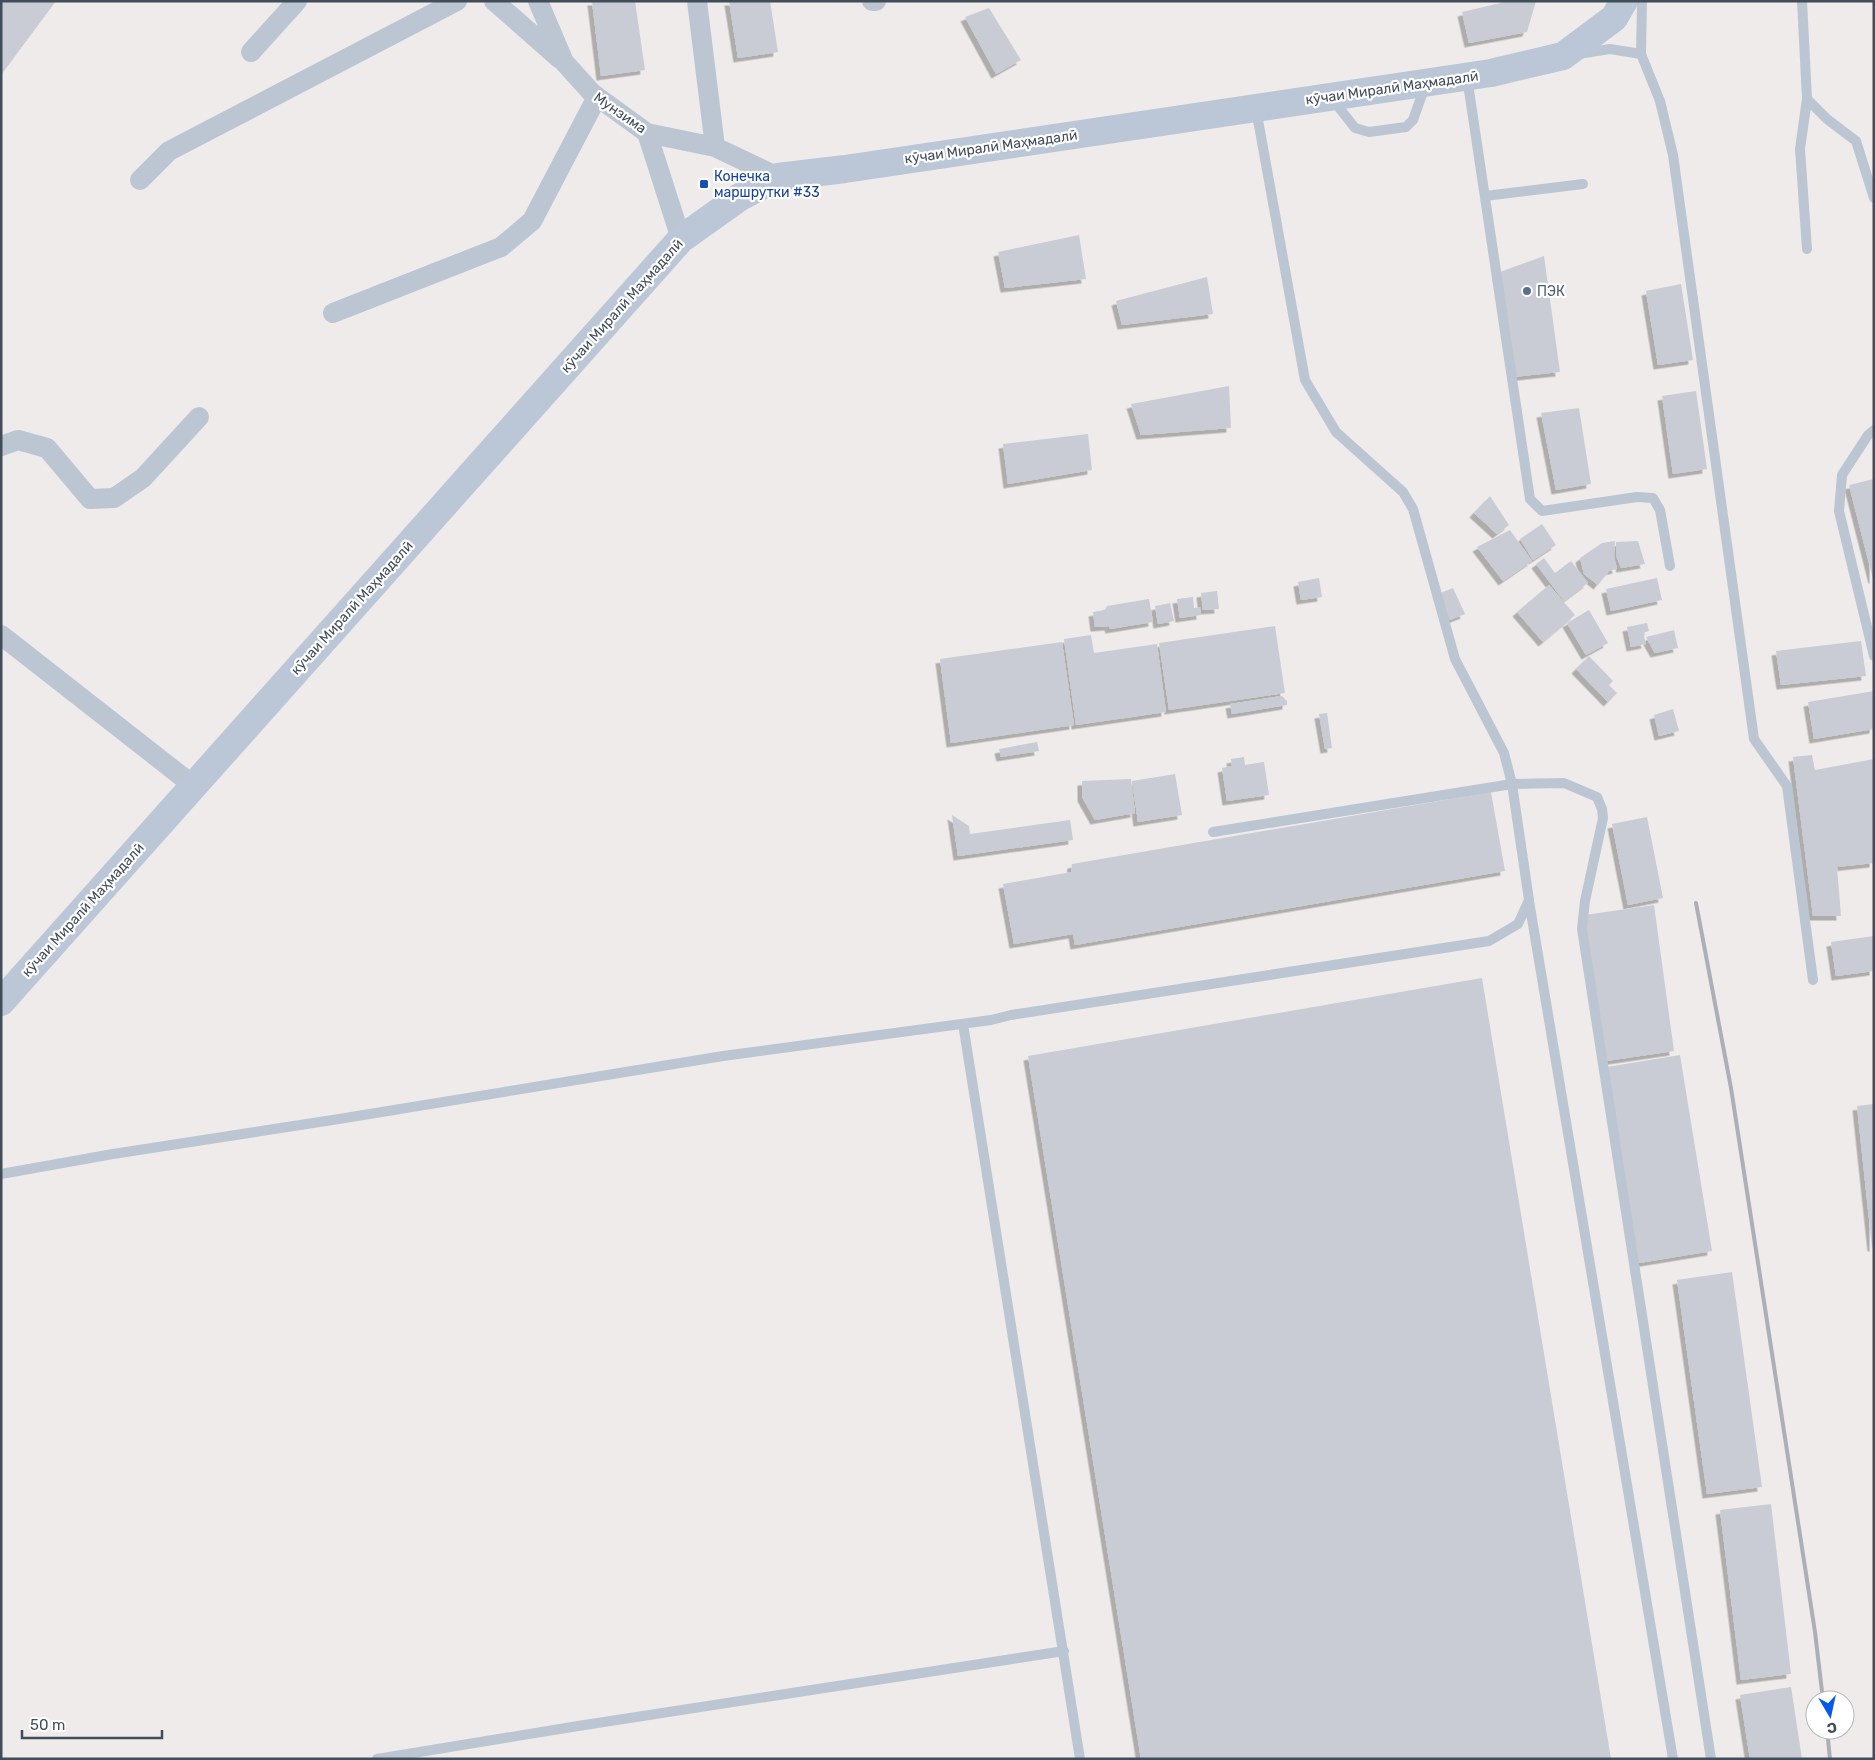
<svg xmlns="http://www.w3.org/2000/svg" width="1875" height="1760" font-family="Rubik,sans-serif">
<defs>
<filter id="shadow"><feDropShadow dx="-4.5" dy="4.5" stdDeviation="0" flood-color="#0004"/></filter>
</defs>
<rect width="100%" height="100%" fill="#eeebea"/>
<path fill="#c9ccd4" filter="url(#shadow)" d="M1,1H56L1,75Z
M592,1H635L645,70L601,76Z
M729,1H770L778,52L738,58Z
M1509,1H1536L1527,32L1469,43L1462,12Z
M989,8L1021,60L996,74L965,17Z
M1079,235L1086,279L1005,288L998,252Z
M1544,256L1560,372L1513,377L1500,272Z
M1207,277L1213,314L1122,325L1116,301Z
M1681,284L1693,360L1658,365L1646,291Z
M1229,386L1231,428L1141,435L1131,404Z
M1696,391L1707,469L1673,474L1662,396Z
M1579,408L1591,484L1556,490L1541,413Z
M1088,434L1092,470L1008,484L1003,444Z
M1874,479V579H1873L1849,485Z
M1490,496L1509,525L1497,534L1474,513Z
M1542,524L1556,545L1533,560L1520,539Z
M1510,530L1532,561L1503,581L1477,547Z
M1615,541L1614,556L1617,569L1609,571L1598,585L1584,574L1580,558L1602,543Z
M1638,541L1645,564L1621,568L1616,555V542Z
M1544,558L1555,573L1571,561L1588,583L1564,601L1536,564Z
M1319,578L1322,597L1301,600L1298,582Z
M1657,578L1662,600L1611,611L1606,589Z
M1549,585L1575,615L1543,642L1517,612Z
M1453,588L1465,614L1450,620L1438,594Z
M1217,591L1219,609L1203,610L1201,593Z
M1193,597L1194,608L1200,607L1201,615L1180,618L1177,599Z
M1149,599L1153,622L1110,629L1109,626L1095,627L1093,612L1105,610L1107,606Z
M1170,603L1174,621L1158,624L1155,606Z
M1589,610L1608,643L1586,655L1567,623Z
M1647,623L1649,631L1643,633L1646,644L1631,647L1627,627Z
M1275,626L1285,693L1169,710L1159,643Z
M1674,630L1678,648L1655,653L1646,637Z
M1091,635L1094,653L1157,644L1166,712L1076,725L1064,639Z
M1861,641L1866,676L1781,685L1776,651Z
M1062,642L1074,725L951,743L940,659Z
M1589,656L1613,681L1609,685L1617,693L1608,702L1576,669Z
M1874,691V729L1814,739L1808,702Z
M1282,696L1287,701V705L1232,714L1230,704Z
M1673,709L1679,731L1659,736L1654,715Z
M1327,713L1332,748L1325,749L1319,714Z
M1037,742L1039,751L1001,757L999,749Z
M1812,755L1815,770L1874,759V863L1837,867L1841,916H1813L1793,757Z
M1244,757L1245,765L1264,762L1269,795L1227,801L1222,768L1232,766L1231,759Z
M1175,774L1182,815L1138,822L1132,781Z
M1131,779L1135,813L1095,820L1082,797V781Z
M1491,792L1505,871L1075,945L1073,934L1014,944L1003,884L1071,872L1072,864Z
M952,815L969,826L970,834L1070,820L1073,840L958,856Z
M1647,817L1663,898L1628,905L1612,824Z
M1654,905L1674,1051L1606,1061L1585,915Z
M1874,936V971L1836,976L1831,942Z
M1482,978L1611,1759H1141L1028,1056Z
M1680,1055L1712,1251L1639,1263L1607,1067Z
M1874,1104V1247H1872L1857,1106Z
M1732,1272L1762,1487L1707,1494L1677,1280Z
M1771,1504L1791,1674L1741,1680L1720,1510Z
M1791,1687L1802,1759H1750L1740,1695Z"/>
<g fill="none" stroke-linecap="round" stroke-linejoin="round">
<path stroke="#bcc6d3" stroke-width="10" d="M1642,1L1641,54L1660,101L1673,155L1754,739L1787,786L1813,980
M1802,1L1807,99L1827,119L1856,141L1874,198
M1578,54L1610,49L1641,54
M1467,77L1530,499L1542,511L1637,497L1653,498L1660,510L1670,566
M1333,100L1355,128L1369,132L1406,127L1413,120L1425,86
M1485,196L1583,184
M1807,249L1800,149L1807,99
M1874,430L1868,435L1842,475L1839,511L1874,656
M1213,832L1512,784L1564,783L1597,797L1602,809L1603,818L1585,901L1582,929L1711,1759
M1529,901L1673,1759
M963,1024L1080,1759
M1,1174L113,1154L339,1119L723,1056L991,1020L1011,1015L1489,941L1518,924L1529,900L1512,784L1504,753L1455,659L1413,509L1403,492L1336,432L1305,380L1256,109
M377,1759L578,1726L1064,1651"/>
<path stroke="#bcc6d3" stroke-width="20" d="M494,1L560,59
M538,1L564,62L592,93L647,133L715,147L778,177
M697,1L715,147
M872,1H876
M251,52L297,1
M647,133L681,239
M140,180L169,151L457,1
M333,313L501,247L532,221L597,97
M1,446L18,440L47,448L90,499L114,498L143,478L199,417
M1,635L194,786"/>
<path stroke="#bbc6d7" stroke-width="28" d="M1,1002L681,239L740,197L778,177L845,169L1491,73L1563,56L1614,18L1624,1"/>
<path stroke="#acafb7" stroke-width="4" d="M1696,903L1731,1088L1815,1632L1823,1700
M1827,1730L1830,1759"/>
</g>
<rect fill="#1a4fb4" stroke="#fff" stroke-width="2" x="699" y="179" width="10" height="10" rx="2.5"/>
<circle fill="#5c6f8a" stroke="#fff" stroke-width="2" cx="1527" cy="291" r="5"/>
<g text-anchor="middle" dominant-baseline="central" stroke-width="4.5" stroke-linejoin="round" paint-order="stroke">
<g font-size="14" fill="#424d5a" stroke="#fff">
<text transform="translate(1392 88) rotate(-8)">кӯчаи Миралӣ Маҳмадалӣ</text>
<text transform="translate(620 113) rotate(35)">Мунзима</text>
<text transform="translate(991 147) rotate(-8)">кӯчаи Миралӣ Маҳмадалӣ</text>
<text transform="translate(622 306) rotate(-48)">кӯчаи Миралӣ Маҳмадалӣ</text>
<text transform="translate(352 608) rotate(-48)">кӯчаи Миралӣ Маҳмадалӣ</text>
<text transform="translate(83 910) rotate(-48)">кӯчаи Миралӣ Маҳмадалӣ</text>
</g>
<g font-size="14" fill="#164399" stroke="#fff" text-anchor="start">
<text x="714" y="176">Конечка<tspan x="714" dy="16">маршрутки #33</tspan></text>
</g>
<g font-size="14" fill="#4e5e75" stroke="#fff" text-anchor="start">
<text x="1537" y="291">ПЭК</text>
</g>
</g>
<rect width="1875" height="1760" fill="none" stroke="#424d5a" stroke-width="5"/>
<g transform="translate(1830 1715) rotate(171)"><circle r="24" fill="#ffffff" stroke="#b3b8bd"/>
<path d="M0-4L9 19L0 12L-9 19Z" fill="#0659ed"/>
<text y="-8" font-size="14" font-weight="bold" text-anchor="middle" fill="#424d5a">С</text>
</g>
<path d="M22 1730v8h140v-8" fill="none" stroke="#424d5a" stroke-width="2.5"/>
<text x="30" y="1730" font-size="15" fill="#424d5a" stroke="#ffffff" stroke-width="4" paint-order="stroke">50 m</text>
</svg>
